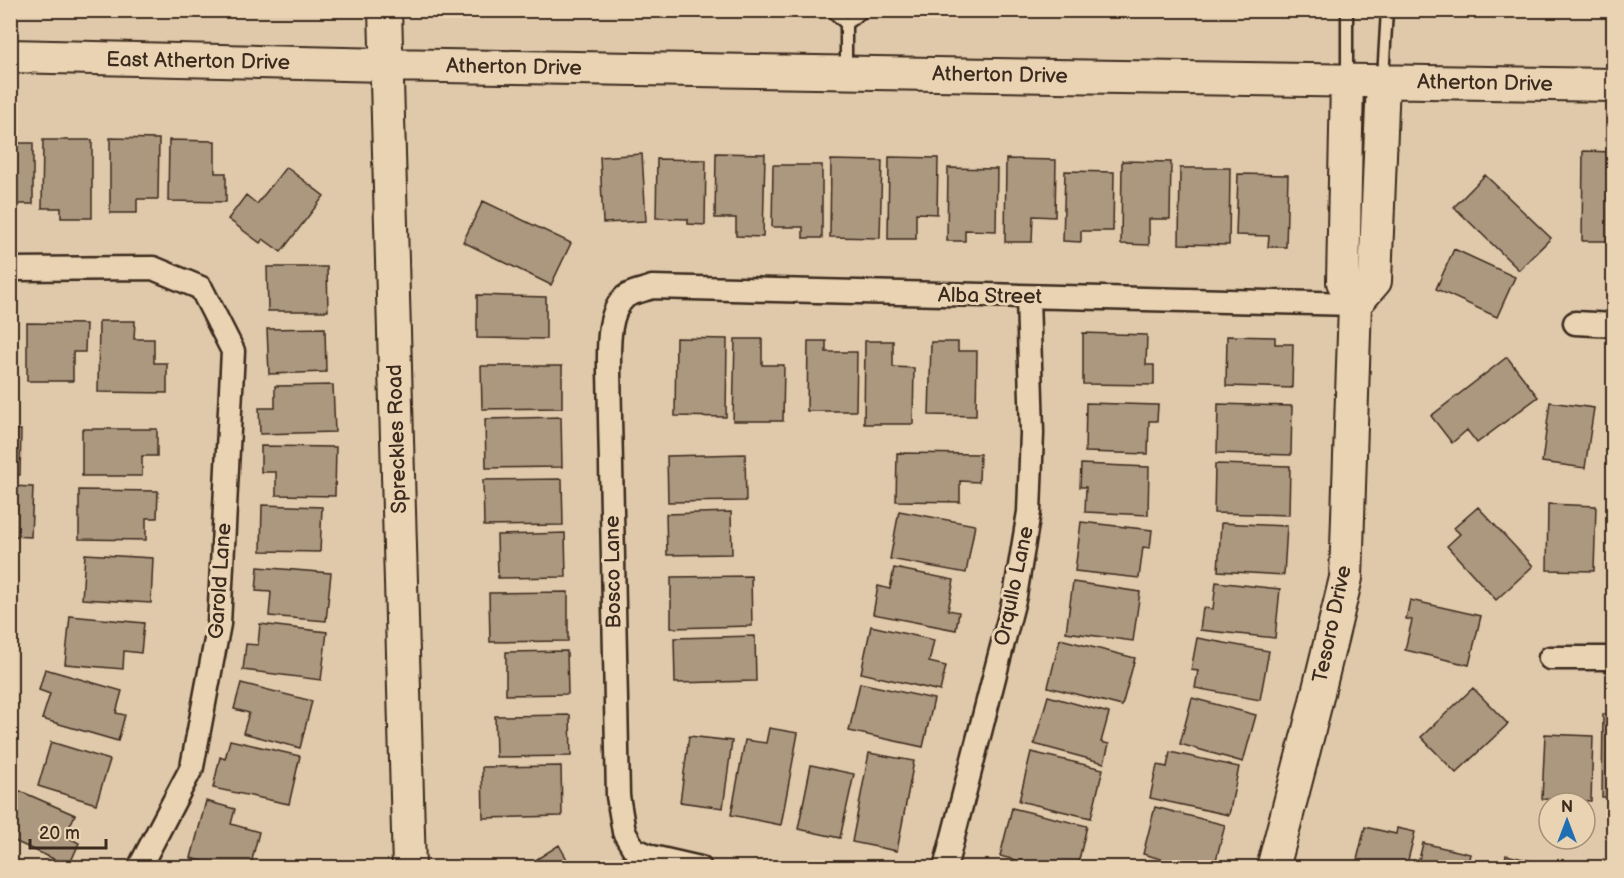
<svg xmlns="http://www.w3.org/2000/svg" width="1624" height="878" font-family="'Balsamiq Sans',sans-serif">
<rect width="100%" height="100%" fill="#e0c9aa"/>
<filter id="ink" filterUnits="userSpaceOnUse"><feTurbulence type="fractalNoise" baseFrequency=".0167" numOctaves="2"/><feDisplacementMap in="SourceGraphic" scale="12" xChannelSelector="R" yChannelSelector="G"/><feConvolveMatrix kernelMatrix="1 2 1 2 8 2 1 2 1" color-interpolation-filters="sRGB"/></filter>
<g filter="url(#ink)">
<path fill="#ac977f" stroke="#3b2a1e" stroke-width="1.5" d="M110,138L159,139L158,199H137V213H110Z
M43,140H92V218H61V208H42Z
M169,140L215,141V173H226V202L168,201Z
M10,143H33V204H12V218H10Z
M1583,151L1614,152V241H1582Z
M716,153L765,154L763,237L736,236V218H715Z
M642,154L646,221L603,223L600,157Z
M889,157L938,158L937,214L916,213V239H888Z
M657,159L706,160L705,225L688,224V219L656,218Z
M1006,159L1056,160L1055,217L1033,216L1032,242H1005Z
M831,160L882,161L880,238L830,237Z
M1122,161L1171,162L1170,219H1149V245L1121,244Z
M773,165H822V238H803V227H772Z
M286,167L324,196L281,252L263,239L260,243L228,219L246,195L257,204Z
M948,168L997,169L996,231L965,230V241H947Z
M1180,168H1230L1229,245L1179,244Z
M1065,171L1114,172L1113,231H1081V242L1063,241Z
M1238,174L1288,175L1286,247H1268L1269,236L1236,235Z
M1485,175L1551,238L1519,270L1454,207Z
M483,201L571,243L551,285L463,242Z
M1454,249L1515,277L1497,317L1436,289Z
M267,267H327L328,311H268Z
M477,295L546,297V339L477,338Z
M99,321H135L134,339H154V363H167V393L98,392Z
M27,323L86,324L85,352H73V381H27Z
M325,328L326,372L269,374L267,329Z
M1083,333L1147,335L1146,365H1154V385L1083,384Z
M1227,336L1275,337V344H1293L1292,388L1226,386Z
M676,338L727,339L726,417L675,416Z
M735,339H762V365H784L783,421H733Z
M808,341H826V352H857L856,411H807Z
M865,341H893V367L914,368L913,424H864Z
M931,342H958V351H977L976,416L929,415Z
M1507,357L1538,397L1477,443L1467,430L1452,443L1431,416Z
M481,366H562V408L482,409Z
M333,385L335,432L260,434L259,408H275V386Z
M1550,402L1594,408L1585,468L1542,462Z
M1086,403L1158,405L1157,421H1149L1148,454L1085,452Z
M1218,404L1292,406L1291,455L1217,453Z
M561,417L562,467L486,468L485,419Z
M10,429L21,430L20,475H10Z
M82,429H157V456H142V476H82Z
M261,446L336,447L335,496L276,495V472H261Z
M897,453L980,454L979,482L960,481V502L896,501Z
M745,454L746,501L668,502L667,456Z
M1081,464L1149,467L1148,515L1085,512L1086,487H1080Z
M1215,464L1290,466L1289,515L1214,513Z
M562,479L563,525L484,526L483,480Z
M10,486L33,487L31,537L10,536Z
M79,490L158,491L157,518H146V540L79,539Z
M1548,504L1596,506L1594,571L1547,570Z
M262,505L322,507L320,552L261,551Z
M1478,507L1533,566L1496,600L1447,546L1460,534L1454,528Z
M899,511L975,525L966,573L890,559Z
M731,512L732,554L667,555L666,514Z
M1081,522L1152,530L1150,548L1143,547L1139,578L1075,571Z
M1609,522H1614V594H1608Z
M1221,523L1287,526L1284,575L1218,571Z
M565,533L566,577L498,578L497,535Z
M85,554L153,558L151,603L82,599Z
M258,567L331,573L326,621L269,616L271,592L256,591Z
M894,568L954,580L948,610L959,612L956,630L873,614L878,586L890,589Z
M751,576L752,626L671,628V577Z
M1073,582L1140,592L1133,641L1066,632Z
M1216,582L1280,589L1275,638L1200,630L1203,608L1213,609Z
M568,592V641L490,642L489,593Z
M1410,600L1481,616L1469,665L1405,650L1412,620L1406,619Z
M70,616L144,623L141,653L124,651L123,669L65,664Z
M260,624L327,632L321,680L243,670L246,644L258,645Z
M871,626L934,640L929,662L946,666L940,691L861,673Z
M755,636L756,681L675,683L674,638Z
M1197,638L1269,651L1260,700L1195,688L1198,671L1191,670Z
M1060,639L1135,658L1122,706L1048,687Z
M567,651L568,694L506,695V652Z
M45,669L122,691L116,713L125,715L118,741L42,719L50,694L39,690Z
M241,683L312,701L300,748L243,733L249,713L234,709Z
M860,683L934,699L923,747L849,731Z
M1473,688L1508,724L1456,773L1421,737Z
M1048,696L1109,713L1101,742L1109,744L1104,763L1034,744Z
M1192,698L1256,715L1243,762L1180,744Z
M1603,714H1614V797H1602Z
M570,715L571,756L496,757L495,716Z
M769,728L798,733L781,825L731,815L745,740L766,743Z
M1545,734L1593,736L1591,801L1542,799Z
M689,736L732,741L723,808L680,802Z
M230,740L300,756L289,804L213,788L220,757L225,759Z
M51,742L110,760L96,804L38,786Z
M1031,752L1103,769L1091,818L1019,801Z
M1170,752L1239,767L1229,815L1150,798L1157,765L1167,767Z
M869,753L914,761L897,851L852,842Z
M811,765L854,774L840,838L798,829Z
M561,766L562,816L483,818L482,767Z
M20,791L75,815L65,836L79,843L69,866L10,839V812Z
M206,801L235,809L231,824L259,832L250,868H227L191,858Z
M1155,807L1225,825L1214,868H1193L1143,854Z
M1012,808L1087,826L1077,868H1046L1000,856Z
M1365,827L1396,834L1397,828L1415,832L1406,868H1355Z
M1423,843L1470,854L1467,868H1417Z
M559,845L572,868H523Z
M1506,855L1554,866V868H1503Z
M10,858L30,868H10Z"/>
<g fill="none" stroke-linecap="round" stroke-linejoin="round">
<defs>
<path id="lane" d="M834,10V13L846,24L861,13V10
M846,69V24
M1347,76V10
M1383,78L1387,10"/>
<path id="street" d="M10,269L153,268L201,288L233,351L219,624L192,767L139,868
M1575,323L1614,325
M1550,658H1614
M700,868L652,857L634,849L624,832L618,796L609,370C609,348 607,313 625,297C631,292 645,290 652,287L1355,304
M945,868L1015,596L1029,512L1032,433L1028,297"/>
<path id="secondary" d="M385,10L409,868
M10,56L386,65L1614,85
M1355,304L1375,281L1383,81
M1273,868L1308,734L1346,578L1355,304L1343,282L1347,80"/>
</defs>
<use href="#lane" stroke="#3b2a1e" stroke-width="15"/>
<use href="#street" stroke="#3b2a1e" stroke-width="27"/>
<use href="#secondary" stroke="#3b2a1e" stroke-width="36"/>
<use href="#lane" stroke="#ead3b3" stroke-width="10"/>
<use href="#street" stroke="#ead3b3" stroke-width="22"/>
<use href="#secondary" stroke="#ead3b3" stroke-width="32"/>
</g>
</g>
<g text-anchor="middle" dominant-baseline="central" stroke-width="6" stroke-linejoin="round" paint-order="stroke">
<g font-size="21" fill="#3b2a1e" stroke="#ead3b3">
<text transform="translate(198 61) rotate(1)">East Atherton Drive</text>
<text transform="translate(514 67) rotate(1)">Atherton Drive</text>
<text transform="translate(1000 75) rotate(1)">Atherton Drive</text>
<text transform="translate(1485 83) rotate(1)">Atherton Drive</text>
<text transform="translate(990 296) rotate(1)">Alba Street</text>
<text transform="translate(397 439) rotate(-92)">Spreckles Road</text>
<text transform="translate(613 572) rotate(-91)">Bosco Lane</text>
<text transform="translate(220 581) rotate(-86)">Garold Lane</text>
<text transform="translate(1014 586) rotate(-78)">Orqullo Lane</text>
<text transform="translate(1332 624) rotate(-78)">Tesoro Drive</text>
</g>
</g>
<rect width="1624" height="878" fill="none" stroke="#ead3b3" stroke-width="36"/>
<rect x="18" y="18" width="1588" height="842" fill="none" stroke="#3b2a1e" stroke-width="2" filter="url(#ink)"/>
<g transform="translate(1567 821)"><circle r="28" fill="#ead3b3" stroke="#a48f77" stroke-width="1.5"/>
<path d="M0-4.5L10 22L0 15L-10 22Z" fill="#1f6fb2"/>
<text y="-9" font-size="16" font-weight="bold" text-anchor="middle" fill="#3b2a1e">N</text>
</g>
<path d="M30 839v9h76v-9" fill="none" stroke="#3b2a1e" stroke-width="3"/>
<text x="39" y="839" font-size="18" fill="#3b2a1e" stroke="#ead3b3" stroke-width="4.5" paint-order="stroke">20 m</text>
</svg>
